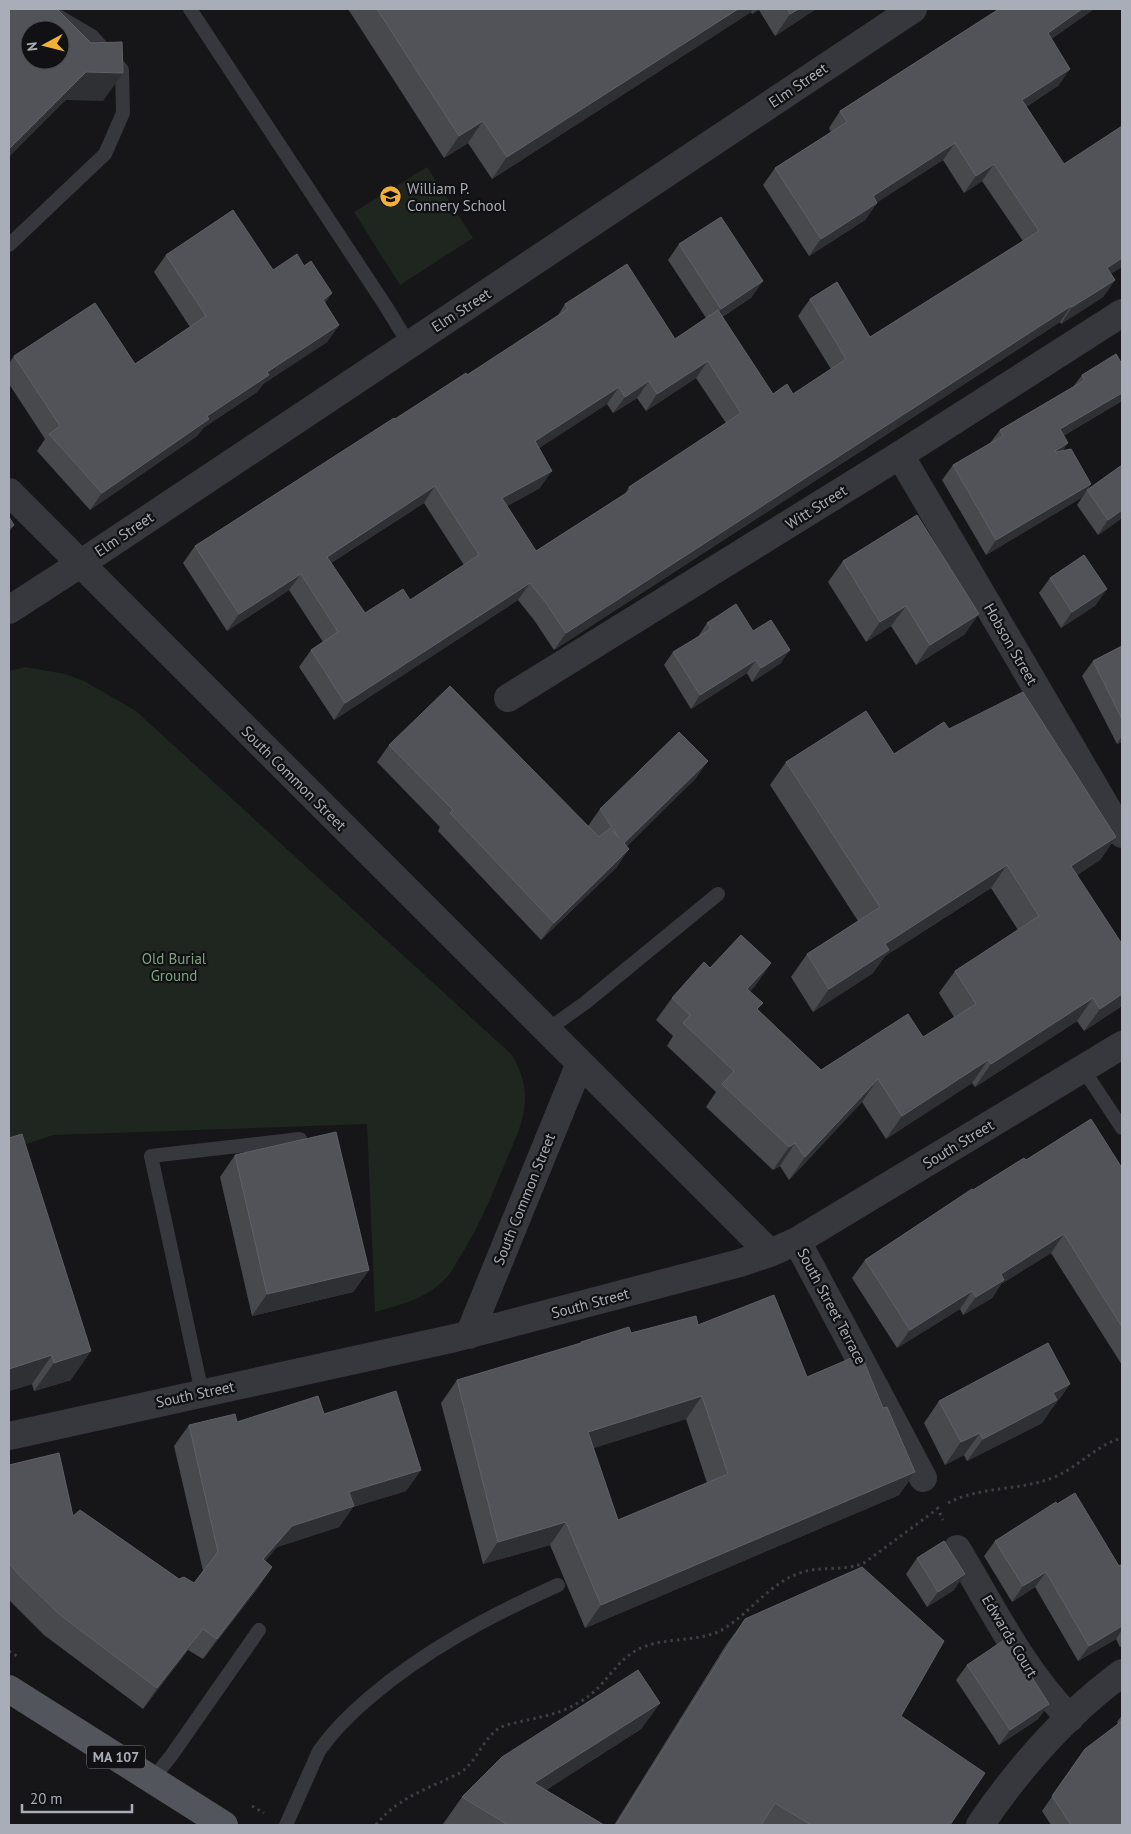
<svg xmlns="http://www.w3.org/2000/svg" width="1131" height="1834" font-family="'PT Sans',sans-serif">
<rect width="100%" height="100%" fill="#161618"/>
<path fill="#1e261f" d="M427,167L473,238L400,285L354,212Z
M25,667L65,674L84,681L136,711L511,1054C520,1068 526,1084 525,1101C524,1124 512,1145 504,1166C491,1197 479,1227 461,1255C456,1263 451,1274 444,1280C425,1299 400,1305 375,1312L367,1124L53,1135L9,1150V671Z"/>
<g fill="none" stroke-linecap="round" stroke-linejoin="round">
<path stroke="#3d3f44" stroke-width="3" stroke-dasharray="2.5 4" stroke-linecap="butt" d="M948,1503C980,1486 1019,1491 1052,1478C1078,1468 1096,1445 1122,1438
M937,1507L943,1520
M9,1651L17,1656
M252,1806L264,1813
M376,1825C393,1803 416,1793 441,1782C448,1778 458,1775 464,1770C478,1758 485,1736 501,1727C508,1724 516,1723 523,1721C546,1716 563,1713 583,1700C606,1686 616,1659 641,1648C668,1636 702,1643 725,1628C750,1612 769,1585 797,1574C818,1565 843,1572 864,1563L936,1510"/>
<path stroke="#37383d" stroke-width="14" d="M190,9L385,305L409,344
M9,245L105,154L123,113L122,70L92,36L46,9
M547,1030L585,1003L718,894
M1083,1069L1122,1128
M202,1393L151,1156L300,1139
M152,1780L171,1756L259,1630
M286,1825L319,1751C333,1731 350,1714 369,1698C425,1650 491,1615 558,1585"/>
<path stroke="#37383d" stroke-width="28" d="M900,455L1122,834
M9,492L770,1253
M9,610L80,564L913,9
M508,698L900,455L1122,313
M797,1241L923,1478
M469,1335L580,1063
M9,1436L455,1338L740,1263L770,1253L797,1241L1122,1045
M957,1549C992,1607 1022,1670 1070,1718
M980,1825C1019,1768 1066,1714 1122,1673"/>
<path stroke="#53555c" stroke-width="28" d="M9,1689L224,1825"/>
</g>
<path fill="#47494d" fill-rule="evenodd" d="M348,9H816L775,36L759,10L752,14L751,12L492,179L468,143L444,158Z
M999,9H1094L1051,39L1059,85L1026,107L1111,274L1115,280L1103,297L1061,324L1060,322L554,650L534,620L518,600L334,720L299,667L311,650L323,642L289,590L227,631L183,563L195,546L395,419L467,375L557,317L565,304L675,339L706,318L668,260L679,244L752,297L722,317L773,394H793L831,369L798,316L810,299L870,337L1023,241L982,181L964,193L943,160L877,202V203L865,220L809,256L763,185L775,168L831,132L829,128L840,111ZM696,378L726,423L629,487L625,494L536,551L507,506L540,488L539,448L607,404L613,413L637,398L646,411ZM424,503L464,565L410,600L365,613L331,563Z
M166,255L273,270L304,266L332,293L325,303L339,325L327,342L263,384L257,392L203,428L197,436L90,510L37,451L45,439L9,384V363L14,356L135,364L190,327L154,272Z
M1122,364V401L1063,436V451L1091,484L1081,498L986,555L942,480L953,465L990,443L1000,430L1073,387L1082,375Z
M1087,490L1122,518L1098,535L1077,505Z
M843,561L965,634L916,665L891,626L866,642L828,582Z
M1050,578L1096,605L1061,628L1039,593Z
M707,623L753,631L781,663L752,682L747,673L691,709L664,665L673,652L698,637Z
M1122,646V742L1117,744L1082,676L1093,661Z
M949,729L1116,837L1100,860L1077,875L1122,1006L1084,1031L1077,1021L975,1087L972,1083L886,1139L862,1102L789,1180L780,1166L773,1170L706,1107L716,1092L667,1046L673,1036L656,1020L672,998L710,968L771,963L755,986L750,991L758,1010L821,1070L923,1037L954,1017L939,993L955,971L1018,930L991,888L885,956L873,973L813,1012L791,977L807,954L858,921L770,785L786,762L894,754Z
M389,745L588,826L600,809L708,761L695,779L627,846L617,867L541,940L438,831L440,827L377,762Z
M9,1138L71,1380L34,1391L32,1384L9,1391Z
M235,1155L369,1270L353,1292L252,1316L220,1177Z
M1026,1160L1122,1168V1365L1051,1253L1001,1284L992,1298L963,1315L960,1309L897,1348L852,1278L865,1260L973,1190Z
M698,1325L807,1377L883,1408L915,1472L899,1495L585,1628L550,1545L483,1564L441,1403L457,1380L580,1344L581,1342L631,1333ZM686,1419L707,1483L618,1520L593,1448Z
M1070,1384L1054,1406L1052,1408L1042,1423L967,1461L964,1455L945,1465L924,1423L939,1401Z
M324,1414L421,1470L406,1491L353,1507L339,1527L277,1547L265,1561L272,1567L258,1588L203,1659L188,1650L143,1709L44,1635L9,1600V1465L73,1516L179,1579L194,1583L203,1571L174,1446L189,1425L237,1422Z
M995,1541L1119,1566L1122,1564V1646L1120,1647L1116,1639L1078,1661L1035,1587L1012,1602L984,1556Z
M917,1558L954,1590L927,1607L906,1574Z
M745,1619L901,1716L950,1825H614L726,1645Z
M967,1665L1049,1704L1038,1719L999,1745L956,1680Z
M660,1703L641,1729L546,1790L604,1825H446L443,1824L462,1797Z
M1122,1715V1825H1051L1042,1811L1085,1749L1118,1724L1117,1722Z"/>
<path fill="#2f3033" d="M738,9H754L751,12L492,179L507,157Z
M756,9H760L752,14Z
M799,9H816L775,36L790,14Z
M1082,9H1094L1036,50L1048,33Z
M1070,69L1059,85L1010,117L1022,100Z
M86,72L123,73L103,101L66,100L9,157V149Z
M483,121L468,143L444,158L459,136Z
M955,143L943,160L861,213L873,196Z
M994,164L982,181L964,193L976,176Z
M877,203L865,220L809,256L821,239Z
M1122,258V267L1095,284L1107,268Z
M1115,280L1103,297L1061,324L1072,307Z
M763,281L752,297L710,324L721,309Z
M332,293L320,311L323,300Z
M1071,306L1060,322L554,650L566,633Z
M339,325L327,342L263,384L257,392L203,428L197,436L90,510L102,493L267,372Z
M708,361L696,378L646,411L657,394Z
M649,381L637,398L613,413L625,397Z
M619,387L607,404L524,458L535,441Z
M1122,393V401L1049,444L1060,429Z
M1068,443L1058,458L1055,451Z
M552,471L540,488L491,515L502,498Z
M1091,484L1081,498L986,555L996,540Z
M435,486L424,503L315,573L327,557Z
M1122,510V518L1098,535L1108,520Z
M14,525L9,533V529Z
M301,574L289,590L227,631L239,614Z
M530,583L518,600L334,720L345,703Z
M1107,589L1096,605L1061,628L1072,612Z
M906,606L891,626L866,642L880,622Z
M979,614L965,634L916,665L930,645Z
M790,650L781,663L752,682L761,668Z
M756,660L747,673L691,709L700,695Z
M1122,736V742L1117,744Z
M708,761L695,779L612,861L624,843Z
M1116,837L1100,860L1055,889L1071,866Z
M629,849L617,867L541,940L554,923Z
M1007,865L991,888L885,956L873,973L813,1012L829,989L885,944Z
M771,963L755,986L731,1011L747,989Z
M1122,994V1006L1084,1031L1100,1009Z
M1093,998L1077,1021L975,1087L991,1064Z
M988,1060L972,1083L886,1139L902,1116Z
M878,1079L862,1102L789,1180L805,1157Z
M795,1143L780,1166L773,1170L789,1147Z
M1064,1234L1051,1253L1001,1284L992,1298L963,1315L976,1297L1001,1274Z
M369,1270L353,1292L252,1316L267,1294Z
M972,1291L960,1309L897,1348L910,1330Z
M91,1351L71,1380L34,1391L54,1363Z
M52,1355L32,1384L9,1391V1369Z
M1070,1384L1054,1406L1052,1408L1042,1423L967,1461L983,1439L1053,1393Z
M702,1396L686,1419L572,1455L588,1432Z
M980,1433L964,1455L945,1465L961,1442Z
M421,1470L406,1491L353,1507L339,1527L277,1547L249,1580L263,1559L292,1526L349,1492Z
M915,1472L899,1495L585,1628L601,1605Z
M566,1522L550,1545L483,1564L498,1542Z
M272,1567L258,1588L203,1659L217,1639Z
M1046,1572L1035,1587L1012,1602L1023,1586Z
M965,1574L954,1590L927,1607L938,1592Z
M1122,1626V1630L1116,1639L1078,1661L1089,1646Z
M203,1629L188,1650L143,1709L157,1688Z
M660,1703L641,1729L516,1809L534,1783Z
M1049,1704L1038,1719L999,1745L1010,1730Z"/>
<path fill="#525359" stroke="#5f6168" fill-rule="evenodd" d="M9,9H57L91,43L122,42L123,73L86,72L9,149ZM30,30H60V60H30Z
M377,9H738L507,157L483,121L459,136Z
M787,9H799L790,14Z
M999,9H1082L1048,33L1070,69L1022,100L1064,164L1122,126V258L1107,268L1115,280L1072,307L1071,306L566,633L546,603L530,583L345,703L311,650L338,632L301,574L239,614L195,546L394,418L395,419L466,373L467,375L568,309L565,304L627,264L675,339L718,310L773,394L787,384L793,394L846,359L810,299L837,282L870,337L1039,231L994,164L976,176L955,143L873,196L877,203L821,239L775,168L847,122L840,111ZM708,361L741,413L629,487L631,490L536,551L502,498L552,471L535,441L619,387L625,397L649,381L657,394ZM435,486L479,555L410,600L403,589L365,613L327,557Z
M233,210L273,270L297,254L304,266L311,261L332,293L323,300L339,325L267,372L269,375L207,416L209,419L102,493L49,434L60,426L14,356L95,303L135,364L206,316L166,255Z
M721,217L763,281L721,309L679,244Z
M1116,354L1122,364V393L1060,429L1068,443L1055,451L1056,452L1071,449L1091,484L996,540L953,465L1003,436L1000,430L1085,380L1082,375Z
M1122,465V510L1108,520L1087,490Z
M917,515L979,614L930,645L906,606L880,622L843,561Z
M9,517L14,525L9,529Z
M1084,555L1107,589L1072,612L1050,578Z
M736,604L753,631L771,620L790,650L761,668L756,660L700,695L673,652L711,629L707,623Z
M1122,646V719L1093,661Z
M450,686L599,837L610,828L619,838L600,809L679,732L708,761L624,843L629,849L554,923L450,813L453,810L389,745Z
M1023,692L1116,837L1071,866L1122,944V994L1100,1009L1093,998L991,1064L988,1060L902,1116L878,1079L805,1157L795,1143L789,1147L722,1084L734,1071L683,1023L690,1015L672,998L704,962L710,968L741,935L771,963L747,989L763,1003L757,1009L821,1070L908,1014L923,1037L976,1004L955,971L1039,916L1007,865L885,944L889,950L829,989L807,954L880,907L786,762L866,711L894,754L944,722L949,729Z
M1091,1119L1122,1168V1327L1064,1234L1001,1274L1004,1280L976,1297L972,1291L910,1330L865,1260L972,1189L973,1190L1024,1158L1026,1160Z
M336,1132L369,1270L267,1294L235,1155Z
M22,1134L91,1351L54,1363L52,1355L9,1369V1138Z
M774,1295L807,1377L861,1354L883,1408L887,1407L915,1472L601,1605L566,1522L498,1542L457,1380L581,1343V1342L629,1327L631,1333L696,1316L698,1325ZM702,1396L728,1474L618,1520L588,1432Z
M1048,1343L1070,1384L1053,1393L1057,1400L983,1439L980,1433L961,1442L939,1401Z
M396,1391L421,1470L349,1492L354,1506L292,1526L263,1559L272,1567L217,1639L203,1629L157,1688L59,1614L19,1575L9,1563V1465L59,1453L73,1516L80,1510L179,1579L184,1577L194,1583L218,1552L189,1425L235,1414L237,1422L318,1396L324,1414Z
M1075,1493L1119,1566L1122,1564V1626L1089,1646L1046,1572L1023,1586L995,1541L1056,1502L1057,1504Z
M944,1541L965,1574L938,1592L917,1558Z
M862,1567L944,1641L901,1716L985,1773L950,1825H811L775,1803L761,1825H616L745,1619Z
M1007,1638L1049,1704L1010,1730L967,1665Z
M638,1670L660,1703L534,1783L604,1825H508L462,1797L502,1757Z
M1122,1721V1825H1071L1052,1796L1085,1749Z"/>
<defs>
<symbol id="school-disc" viewBox="-11 -11 22 22"><circle r="9.5" fill="#f2b134" stroke="#111113"/><path d="M0-5L7-2L0 1L-7-2ZM-4 1L0 2.5L4 1V4Q0 6-4 4Z" fill="#111"/></symbol>
</defs>
<g fill-rule="evenodd">
<use href="#school-disc" x="378" y="184" width="25" height="25"/>
</g>
<g text-anchor="middle" dominant-baseline="central" stroke-width="4.5" stroke-linejoin="round" paint-order="stroke">
<rect fill="#111113" stroke="#7b7e86" stroke-width="1" x="87" y="1745.5" width="58" height="23" rx="4"/>
<g font-size="14" font-weight="bold" fill="#a8adb8">
<text x="116" y="1757">MA 107</text>
</g>
<g font-size="15" fill="#a8adb8" stroke="#111113">
<text transform="translate(798 85) rotate(-34)">Elm Street</text>
<text transform="translate(461 310) rotate(-33)">Elm Street</text>
<text transform="translate(816 507) rotate(-32)">Witt Street</text>
<text transform="translate(124 534) rotate(-34)">Elm Street</text>
<text transform="translate(1011 644) rotate(60)">Hobson Street</text>
<text transform="translate(294 778) rotate(45)">South Common Street</text>
<text transform="translate(958 1144) rotate(-31)">South Street</text>
<text transform="translate(524 1199) rotate(-68)">South Common Street</text>
<text transform="translate(590 1303) rotate(-15)">South Street</text>
<text transform="translate(832 1306) rotate(62)">South Street Terrace</text>
<text transform="translate(195 1394) rotate(-12)">South Street</text>
<text transform="translate(1010 1636) rotate(59)">Edwards Court</text>
</g>
<g font-size="15" fill="#a8adb8" stroke="#111113" text-anchor="start">
<text x="407" y="188">William P.<tspan x="407" dy="17">Connery School</tspan></text>
</g>
<g font-size="15" fill="#7fa381" stroke="#111113">
<text x="174" y="958">Old Burial<tspan x="174" dy="17">Ground</tspan></text>
</g>
</g>
<rect width="1131" height="1834" fill="none" stroke="#a8adb8" stroke-width="20"/>
<g transform="translate(45 45) rotate(263)"><circle r="24" fill="#111113" stroke="#4d4f55"/>
<path d="M0-4L9 19L0 12L-9 19Z" fill="#f2b134"/>
<text y="-8" font-size="14" font-weight="bold" text-anchor="middle" fill="#a8adb8">N</text>
</g>
<path d="M22 1804v8h110v-8" fill="none" stroke="#a8adb8" stroke-width="2.5"/>
<text x="30" y="1804" font-size="15" fill="#a8adb8" stroke="#111113" stroke-width="4" paint-order="stroke">20 m</text>
</svg>
